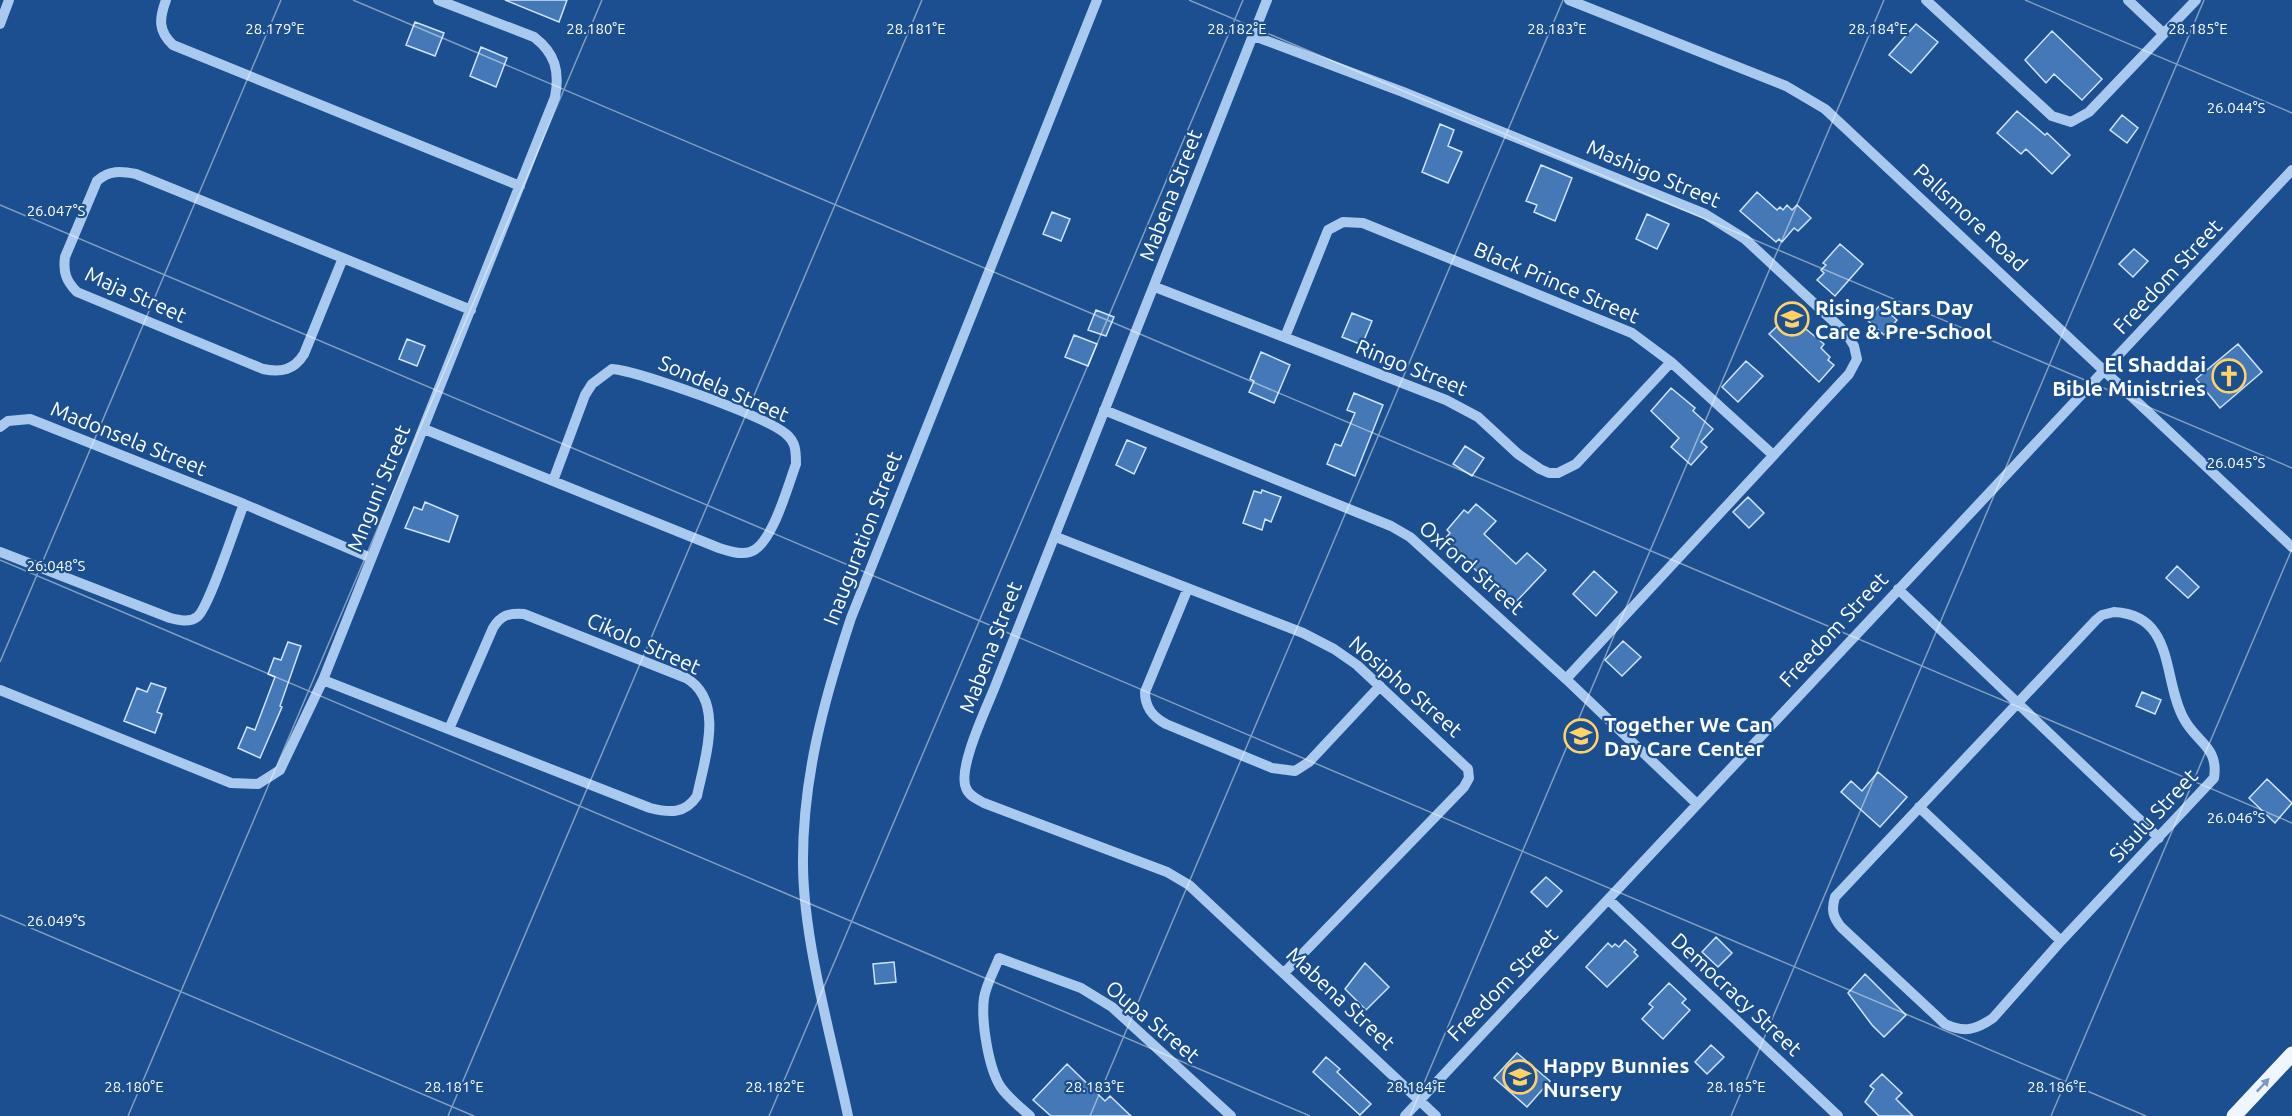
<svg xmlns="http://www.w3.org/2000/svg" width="2292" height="1116" font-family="Ubuntu,sans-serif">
<rect width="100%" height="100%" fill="#1b4f8f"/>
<path fill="#4478b7" stroke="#cfe3fa" stroke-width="1.5" d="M505,0H567L559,22Z
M415,22L444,33L435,56L406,45Z
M1916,24L1938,42L1911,73L1889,55Z
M2052,31L2102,79L2082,100L2054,74L2046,83L2025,60Z
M481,47L507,58L496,87L470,76Z
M2017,111L2045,135L2047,133L2070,155L2052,174L2026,149L2021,154L1997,133Z
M2122,115L2138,128L2127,143L2110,130Z
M1440,124L1454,130L1448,146L1462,152L1448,183L1422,172Z
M1541,165L1572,178L1555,221L1534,212L1537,205L1526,201Z
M1757,192L1777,210L1780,207L1783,210L1787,205L1792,210L1797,205L1811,218L1798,231L1794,228L1782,242L1779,239L1776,242L1740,211Z
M1052,212L1070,219L1061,241L1043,234Z
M1647,214L1669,224L1657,249L1636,239Z
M1840,244L1863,264L1835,296L1817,280L1824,273L1821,270L1826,265L1823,263Z
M2134,249L2148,261L2133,277L2119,264Z
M1880,305L1897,320L1884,335L1867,320Z
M1096,310L1114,317L1106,336L1088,330Z
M1352,313L1372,321L1362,345L1342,337Z
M1789,315L1824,344L1821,348L1830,357L1828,360L1834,365L1819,382L1769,334Z
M1074,335L1097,344L1088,366L1065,357Z
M407,339L425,346L417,366L399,359Z
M2238,344L2262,372L2220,408L2196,379Z
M1261,352L1290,365L1274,403L1249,392L1254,381L1250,379Z
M1746,361L1763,376L1738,402L1722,387Z
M1671,388L1695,408L1693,411L1713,429L1701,442L1707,447L1691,465L1671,447L1679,438L1651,411Z
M1354,393L1383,405L1355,476L1327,464L1335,444L1341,446L1355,413L1347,410Z
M1127,440L1146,448L1134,474L1116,465Z
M1465,446L1484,458L1472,476L1453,464Z
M1262,490L1281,497L1271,522L1265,519L1262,530L1243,523L1254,491L1261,493Z
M1748,497L1764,513L1749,528L1733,512Z
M425,502L458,516L449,542L405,528L414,507L422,510Z
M1476,504L1496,521L1484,534L1516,564L1527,553L1546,570L1514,604L1443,541L1450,533L1447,530L1464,510L1468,513Z
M2177,566L2199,587L2188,598L2166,578Z
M1594,571L1617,592L1596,616L1573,594Z
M1623,641L1641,657L1622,676L1605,660Z
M288,642L301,646L280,706L282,707L260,758L238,748L247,727L255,730L275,677L268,674L274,658L281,660Z
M151,683L166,688L157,712L162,714L155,733L124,721L137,688L147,692Z
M2142,692L2161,700L2155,714L2136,706Z
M1878,772L1907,797L1880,827L1841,792L1851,781L1862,791Z
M2267,779L2292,803L2275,823L2249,798Z
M1546,877L1562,891L1547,907L1531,892Z
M1716,937L1732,953L1718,967L1702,952Z
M1625,940L1636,950L1634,952L1638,956L1607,987L1586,967L1608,943L1612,947L1615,944L1619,947Z
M894,962L896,982L875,984L873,964Z
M1365,963L1389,987L1366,1010L1345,989Z
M1865,974L1906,1015L1884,1037L1872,1025L1848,993Z
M1669,983L1686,999L1682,1003L1690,1010L1663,1039L1642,1019L1653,1007L1649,1004Z
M1711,1045L1724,1057L1707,1074L1695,1062Z
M1517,1053L1550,1081L1527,1107L1494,1078Z
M1326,1057L1340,1069L1337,1072L1371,1104L1360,1115L1313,1072Z
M1067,1064L1105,1101L1110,1096L1131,1116H1051L1033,1100Z
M1882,1074L1902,1093L1896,1099L1913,1116H1879L1865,1102L1874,1089L1870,1086Z"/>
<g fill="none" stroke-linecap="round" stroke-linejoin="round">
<path stroke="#a9c9ee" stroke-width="10" d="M166,0C159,19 158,31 173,45L520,186
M1267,0L996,684C988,705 957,768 966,788C969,796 977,799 984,803L1167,872L1189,885L1436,1116
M1569,0L1786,86L1825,109L2292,547
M1926,0L2052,116L2071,122L2089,112L2196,0
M2128,0L2163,33
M0,24L9,0
M1254,36L1403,92L1705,214L1745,239L1846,333L1854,346L1857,359L1849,374L1566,679
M343,258L304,354C294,370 281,373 263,369L77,292C66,281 63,272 65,257L97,181C109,170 121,171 136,174L471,310
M1155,287L1446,400L1478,417L1518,454L1540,469L1549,473H1558L1576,464L1671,362
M1285,337L1328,230L1343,222L1363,223L1632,333L1671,362L1772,454
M1104,410L1391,526L1410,537L1566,679L1697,804
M0,427L8,421L30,419L244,504L371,558
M424,429L719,548C728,551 740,555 750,552C772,546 788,485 796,464C796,452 796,442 786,434C767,417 639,371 612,369L592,384L585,395L553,481
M1056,537L1303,633L1334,649L1357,665L1468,769L1469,778L1464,787L1285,972
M0,552L170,618C178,620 189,623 197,617C209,608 236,523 244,504
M1188,588L1145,692C1145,708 1153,717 1166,724L1272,768L1295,771L1309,762L1380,686
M1898,589L2159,838
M2114,612C2176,615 2162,680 2184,719C2197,743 2219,747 2214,778L2061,941L1993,1018C1976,1030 1964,1033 1945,1024L1841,927C1833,917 1831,910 1835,897L2096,620L2102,615Z
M323,680L650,808C670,813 685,814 697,796C704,761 726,701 686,678L524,614C508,613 501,615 493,628L449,729
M0,690L231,783L258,784L280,770L323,680L555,97C560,71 555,53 534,37L438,0
M1919,807L2061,941
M1609,900L1838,1116
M848,1116C832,1039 804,944 803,866C802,779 824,700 851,618L1097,0
M1030,1116C1020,1107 1007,1097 1000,1086C988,1066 981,1020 984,998C986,985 994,971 999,958L1081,988L1112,1007L1231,1116
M1405,1116L2292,170"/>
<path stroke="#f0f6ff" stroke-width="15" d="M2234,1116L2292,1054"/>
</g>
<defs><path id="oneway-solid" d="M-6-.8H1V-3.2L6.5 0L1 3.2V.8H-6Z" transform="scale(1.5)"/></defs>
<use fill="#7b9ac1" href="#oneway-solid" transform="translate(2263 1085) rotate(-47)"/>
<path fill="none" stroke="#fff" stroke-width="1.5" stroke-opacity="0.45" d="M353,0L2292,823M1189,0L2292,468M2025,0L2292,113M0,205L2146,1116M0,560L1310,1116M0,662L281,0M0,915L474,1116M128,1116L602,0M448,1116L922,0M769,1116L1243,0M1090,1116L1563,0M1410,1116L1884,0M1731,1116L2204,0M2051,1116L2292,549"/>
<defs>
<symbol id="school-ring" viewBox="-11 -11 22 22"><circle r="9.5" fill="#1b4f8f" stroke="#ffd166" stroke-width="1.5"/><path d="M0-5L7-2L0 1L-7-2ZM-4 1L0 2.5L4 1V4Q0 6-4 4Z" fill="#ffd166"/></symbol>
<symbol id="church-ring" viewBox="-11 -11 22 22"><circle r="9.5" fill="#1b4f8f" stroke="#ffd166" stroke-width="1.5"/><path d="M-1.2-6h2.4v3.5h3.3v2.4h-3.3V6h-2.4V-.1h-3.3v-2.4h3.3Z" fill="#ffd166"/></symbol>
</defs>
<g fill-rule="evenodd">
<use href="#school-ring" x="1773" y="300" width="38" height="38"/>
<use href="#church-ring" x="2210" y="357" width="38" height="38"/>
<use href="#school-ring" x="1562" y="717" width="38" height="38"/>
<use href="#school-ring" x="1501" y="1058" width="38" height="38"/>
</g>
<g text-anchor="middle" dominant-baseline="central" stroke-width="4.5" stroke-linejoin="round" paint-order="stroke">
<g font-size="21" fill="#fff" stroke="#1b4f8f">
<text transform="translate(1654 173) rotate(23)">Mashigo Street</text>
<text transform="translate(1170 195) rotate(-69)">Mabena Street</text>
<text transform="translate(1971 217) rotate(43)">Pallsmore Road</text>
<text transform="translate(2167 276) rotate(-47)">Freedom Street</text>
<text transform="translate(1557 282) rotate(23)">Black Prince Street</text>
<text transform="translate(136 294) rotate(24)">Maja Street</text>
<text transform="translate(1412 367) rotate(22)">Ringo Street</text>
<text transform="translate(724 388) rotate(23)">Sondela Street</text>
<text transform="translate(129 438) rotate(22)">Madonsela Street</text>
<text transform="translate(378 488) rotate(-68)">Mnguni Street</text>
<text transform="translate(862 538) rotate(-69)">Inauguration Street</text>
<text transform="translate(1472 567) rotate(41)">Oxford Street</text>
<text transform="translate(1833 629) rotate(-47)">Freedom Street</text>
<text transform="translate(644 643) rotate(24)">Cikolo Street</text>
<text transform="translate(990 647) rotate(-69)">Mabena Street</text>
<text transform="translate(1406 686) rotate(41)">Nosipho Street</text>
<text transform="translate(2153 815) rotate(-47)">Sisulu Street</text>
<text transform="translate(1502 984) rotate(-46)">Freedom Street</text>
<text transform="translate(1737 994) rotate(43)">Democracy Street</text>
<text transform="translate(1341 998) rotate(43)">Mabena Street</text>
<text transform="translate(1153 1021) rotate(40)">Oupa Street</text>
</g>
<g font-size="21" font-weight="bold" fill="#fff" stroke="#1b4f8f" text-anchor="start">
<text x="1815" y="307">Rising Stars Day<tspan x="1815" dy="24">Care &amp; Pre-School</tspan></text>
<text x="2206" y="364" text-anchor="end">El Shaddai<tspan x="2206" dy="24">Bible Ministries</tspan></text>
<text x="1604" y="724">Together We Can<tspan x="1604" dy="24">Day Care Center</tspan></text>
<text x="1543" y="1065">Happy Bunnies<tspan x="1543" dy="24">Nursery</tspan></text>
</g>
</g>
<g font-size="15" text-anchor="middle" fill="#fff" stroke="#1b4f8f" stroke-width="4.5" stroke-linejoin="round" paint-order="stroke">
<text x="275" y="34">28.179°E</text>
<text x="596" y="34">28.180°E</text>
<text x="916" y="34">28.181°E</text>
<text x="1237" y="34">28.182°E</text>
<text x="1557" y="34">28.183°E</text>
<text x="1878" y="34">28.184°E</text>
<text x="2198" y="34">28.185°E</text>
<text x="2236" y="113">26.044°S</text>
<text x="56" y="216">26.047°S</text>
<text x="2236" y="468">26.045°S</text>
<text x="56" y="571">26.048°S</text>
<text x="2236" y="823">26.046°S</text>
<text x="56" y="926">26.049°S</text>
<text x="134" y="1092">28.180°E</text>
<text x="454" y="1092">28.181°E</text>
<text x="775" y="1092">28.182°E</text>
<text x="1095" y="1092">28.183°E</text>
<text x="1416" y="1092">28.184°E</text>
<text x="1736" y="1092">28.185°E</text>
<text x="2057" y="1092">28.186°E</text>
</g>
</svg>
